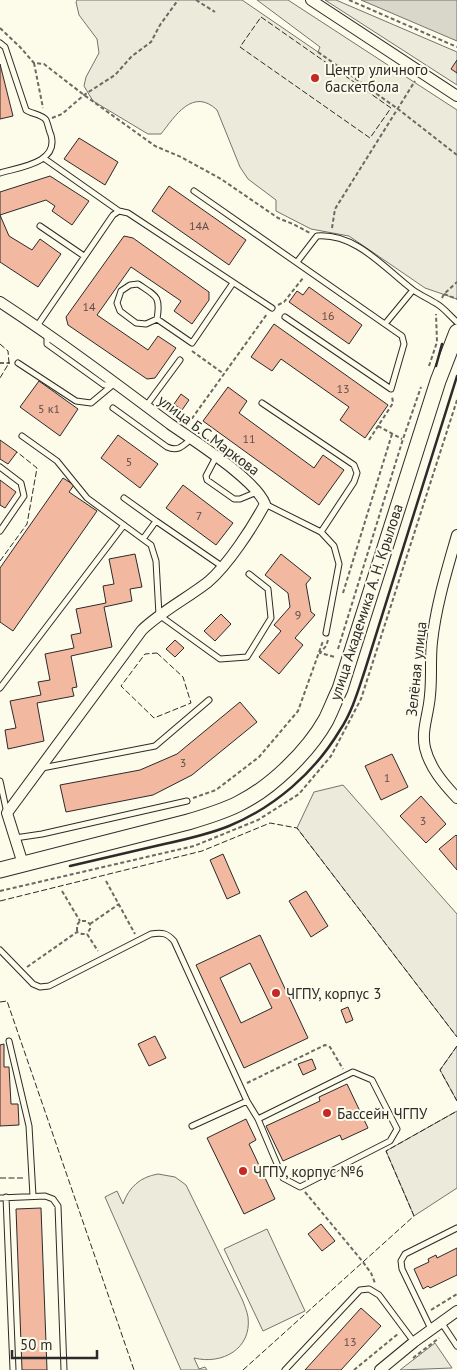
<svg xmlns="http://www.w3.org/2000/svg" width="457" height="1370" font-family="'PT Sans',sans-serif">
<rect width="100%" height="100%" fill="#fdfbea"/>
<path fill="#ecebdb" stroke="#74746e" d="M77,0H242L318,52L320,47L257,0H288L457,110V299L425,288L349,236L311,229L276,211V200L248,179L240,167L217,110C193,87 175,116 161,134H148L93,101L84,86L86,77L99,53L97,39L79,15L76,2Z
M325,0H336L457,52V85Z
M343,785L457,914V1037L297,828L314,792Z
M457,1046V1101L440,1070Z
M457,1111V1188L414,1216L386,1151Z
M158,1174L175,1177L186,1185L242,1299C244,1304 247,1311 248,1317C252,1349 222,1365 194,1358L199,1369L205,1367L207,1370H181L105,1197L117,1191L123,1204C129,1187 140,1177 158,1174Z
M267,1229L305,1311L263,1331L224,1249Z
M435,1343L452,1368L400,1370Z"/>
<path fill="#d8d7c9" stroke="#74746e" d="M361,0H457V41Z"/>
<path fill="#f2b8a0" stroke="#2b2b2b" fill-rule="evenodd" d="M457,60V73L451,69Z
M0,64L13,116L0,119Z
M79,138L118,162L105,185L64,159Z
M50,176L89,201L72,225L52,211L55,206L46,200L0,215L9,236L32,250L40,239L61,254L38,287L0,262V192Z
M169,186L246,240L229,265L152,211Z
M124,236L133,238L209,292V300L192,324L174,311L181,301L131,267L97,315L148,350L158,336L176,348L155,378L147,379L68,325L66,317Z
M309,287L362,325L349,344L289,302L297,291L303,295Z
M274,324L388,405L365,438L340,420L349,407L281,359L272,371L251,357Z
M39,381L78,409L60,436L20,407Z
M228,387L247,401L239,413L314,468L323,455L344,470L319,505L203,421Z
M181,394L189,400L182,410L174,404Z
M118,435L158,464L140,488L101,458Z
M0,440L17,452L8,464L0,459Z
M63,478L74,485L69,492L97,511L13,631L0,622V568Z
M0,480L16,492L5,508L0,505Z
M183,485L233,523L216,545L166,508Z
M135,554L142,587L130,589L132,601L104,607L112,647L71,656L77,687L72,688L74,696L37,703L44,741L8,749L5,730L16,728L10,701L41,695L38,682L50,680L45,654L74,648L71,635L81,633L76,609L106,603L103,586L114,584L109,559Z
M281,554L311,578L306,584L311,612L315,615L295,638L303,645L279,674L259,657L281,631L274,625L290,607L288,593L265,575Z
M221,614L231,624L215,641L204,631Z
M175,640L184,648L175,657L166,649Z
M240,702L257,722L192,775L153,795L66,812L60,785L140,770L177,754Z
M392,754L408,787L381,800L365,766Z
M421,796L446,824L426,843L400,816Z
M456,835L457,836V870L439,849Z
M223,854L240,893L227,899L210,860Z
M306,891L328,926L311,937L289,901Z
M260,935L308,1038L244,1068L196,965ZM250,963L272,1008L241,1023L220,978Z
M348,1007L353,1020L346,1023L341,1010Z
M155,1036L166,1058L149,1066L138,1044Z
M4,1044V1067H9L11,1104H18L19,1125L0,1126V1045Z
M312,1059L316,1069L303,1075L298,1064Z
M347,1084L368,1128L342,1140L340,1135L283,1161L266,1126L320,1101L319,1097Z
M246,1119L256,1140L249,1144L275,1199L244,1214L207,1138Z
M41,1208L47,1370H22L16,1209Z
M321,1224L335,1241L322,1251L308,1234Z
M457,1248V1275L430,1288L428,1286L423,1289L414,1269L429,1262L428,1259L436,1255L437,1258Z
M361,1308L381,1326L341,1370H305Z"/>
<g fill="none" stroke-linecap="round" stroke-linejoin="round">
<defs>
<path id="lane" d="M0,43L5,47L26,110C31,114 42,114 46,120C48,124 49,131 51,135C59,163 20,167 0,173
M45,159L119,211
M194,191L402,336L404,344L391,389L285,317
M40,226L84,256
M297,262L317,236C356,233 384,268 413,290C420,295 429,299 437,304C444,308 450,316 457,322
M138,284C156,296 161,296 157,319L146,324L136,323L120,311L117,303L121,291L130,285Z
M157,319L192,343L233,283
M385,324L413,290
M37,326L113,215L119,211L128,213L272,308
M47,334V344L104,385L115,384
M18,363L76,401L91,403L115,383
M262,403L354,465L357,473L354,482L321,532
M146,406L180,360
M113,408L167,447C178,452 183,446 191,439
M22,436L57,461L87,498L151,545L156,561L159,615L220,659L247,657L271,618L268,589L249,574
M216,457L206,476L207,480L234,499H240L257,492
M0,467L21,483L24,496L0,531
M124,498L156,521
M265,504L321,532L334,546L339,564L326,633
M143,539L156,521L223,567
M0,688L124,525
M42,768L155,746L209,700
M0,781L7,813
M15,838L42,834L187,801
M0,950L33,984L40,987L49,986L151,934C162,932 167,933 174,941L247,1101L258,1119L283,1178L300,1187L390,1141L397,1129L372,1080L353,1072L258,1119
M9,1041L29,1126L33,1196
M192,1126L247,1101
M6,1197L13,1370
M0,1198L45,1196L53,1199L58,1206L64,1370
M441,1322L457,1346
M431,1329L402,1269L401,1261L405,1254L457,1228
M285,1370L360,1290L369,1289L379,1295L414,1342"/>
<path id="street" d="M311,0L457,96
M0,302C58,340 114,382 170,424C194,441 255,479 265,504C252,528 228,565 208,582C186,599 162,611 142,630L7,813L23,864
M457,535C447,570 436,605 432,642C430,659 432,677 430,695C429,713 421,730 425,748C430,768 443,783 457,798
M380,1370L414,1342L457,1311"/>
<path id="secondary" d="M0,870L188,822C205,817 222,812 238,804C271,788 308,752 326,720C331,710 335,699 340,689L438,381L457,332"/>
</defs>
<use href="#lane" stroke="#2b2b2b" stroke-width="7"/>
<use href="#street" stroke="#2b2b2b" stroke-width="12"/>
<use href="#secondary" stroke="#2b2b2b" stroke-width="17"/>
<path stroke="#6a6964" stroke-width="2" stroke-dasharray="4 2.5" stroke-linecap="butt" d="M196,0L215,12
M349,0L457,47
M0,28L20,47L34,63L44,64L84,95L155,146L181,157L221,179L278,218L293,224L310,233
M318,52L398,109L457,155
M34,63L43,108
M52,118L62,114L84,95L115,75L132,56L151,42L160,25L178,0
M332,228L335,209L415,81
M444,294L457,299
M442,298L444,294L457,282
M278,305L284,302L303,278
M192,351L224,374
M0,363H10
M429,366L437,342L436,314
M188,424L267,314
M378,426L402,439
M369,440L393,403L392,396
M343,593L392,434
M328,640L326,646L320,653L335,657L336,656
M338,649L403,439L421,387
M193,798L216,790L259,757L298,711L323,641
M106,881L135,934
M0,891L194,846L258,820L299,794L331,756L361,699L457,400
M62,891L80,921
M90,924L119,904
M77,931V925L80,921H86L90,924V929L87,934
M27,967L77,932L82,934H87L98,951
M247,1083L325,1045L330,1047L343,1069
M305,1192L363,1262L371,1273L375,1283
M431,1310L457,1294
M413,1358L439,1338
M354,1370L399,1333"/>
<use href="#lane" stroke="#fdfbea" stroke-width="5"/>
<use href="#street" stroke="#fdfbea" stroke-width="10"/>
<use href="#secondary" stroke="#fdfbea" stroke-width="15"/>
<path stroke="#2b2b2b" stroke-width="1" stroke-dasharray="6 2.5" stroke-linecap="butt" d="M261,17L391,108L370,138L240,47Z
M0,344L8,351L9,363L0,378
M0,561L27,524L37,468L17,452
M157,653L183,677L191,703L154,718L121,686L145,654Z
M0,901L202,851L270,823L297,828L457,1037
M0,1002L7,1001L134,1370
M457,1046L440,1070L457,1101
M0,1178H25
M243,1370L414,1216L386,1151L457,1111"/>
<path stroke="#2b2b2b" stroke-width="2.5" d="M436,366L442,344
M70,866C100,859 130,852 160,845C183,840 207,835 229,826C275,807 315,772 340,730C352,712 358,691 365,670L457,376"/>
</g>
<g fill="#c62828" stroke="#fdfbea" stroke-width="2">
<circle cx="315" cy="78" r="5"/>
<circle cx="276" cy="993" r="5"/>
<circle cx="327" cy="1113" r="5"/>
<circle cx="243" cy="1171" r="5"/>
</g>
<g text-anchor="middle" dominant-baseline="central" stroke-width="4" stroke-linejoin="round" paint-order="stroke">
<g font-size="12" fill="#5d4e48">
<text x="199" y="225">14А</text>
<text x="89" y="306">14</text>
<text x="328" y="315">16</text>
<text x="343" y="388">13</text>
<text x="49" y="408">5 к1</text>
<text x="249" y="438">11</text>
<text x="129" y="461">5</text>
<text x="199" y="515">7</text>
<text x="298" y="614">9</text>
<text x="183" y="762">3</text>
<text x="387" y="777">1</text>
<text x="423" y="820">3</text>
<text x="350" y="1341">13</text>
</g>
<g font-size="15" fill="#2b2b2b" stroke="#fdfbea" text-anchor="start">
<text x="325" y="69">Центр уличного<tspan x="325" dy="17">баскетбола</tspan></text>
<text x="286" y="993">ЧГПУ, корпус 3</text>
<text x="337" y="1113">Бассейн ЧГПУ</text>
<text x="253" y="1171">ЧГПУ, корпус №6</text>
</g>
<g font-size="15" fill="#2b2b2b" stroke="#fdfbea">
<text transform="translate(209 435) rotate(37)">улица Б.С.Маркова</text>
<text transform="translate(366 602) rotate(-72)">улица Академика А. Н. Крылова</text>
<text transform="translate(416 669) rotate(-84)">Зелёная улица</text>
</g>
</g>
<path d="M12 1350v8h85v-8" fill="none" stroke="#2b2b2b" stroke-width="2.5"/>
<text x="20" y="1350" font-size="15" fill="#2b2b2b" stroke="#fdfbea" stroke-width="4" paint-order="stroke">50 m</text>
</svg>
